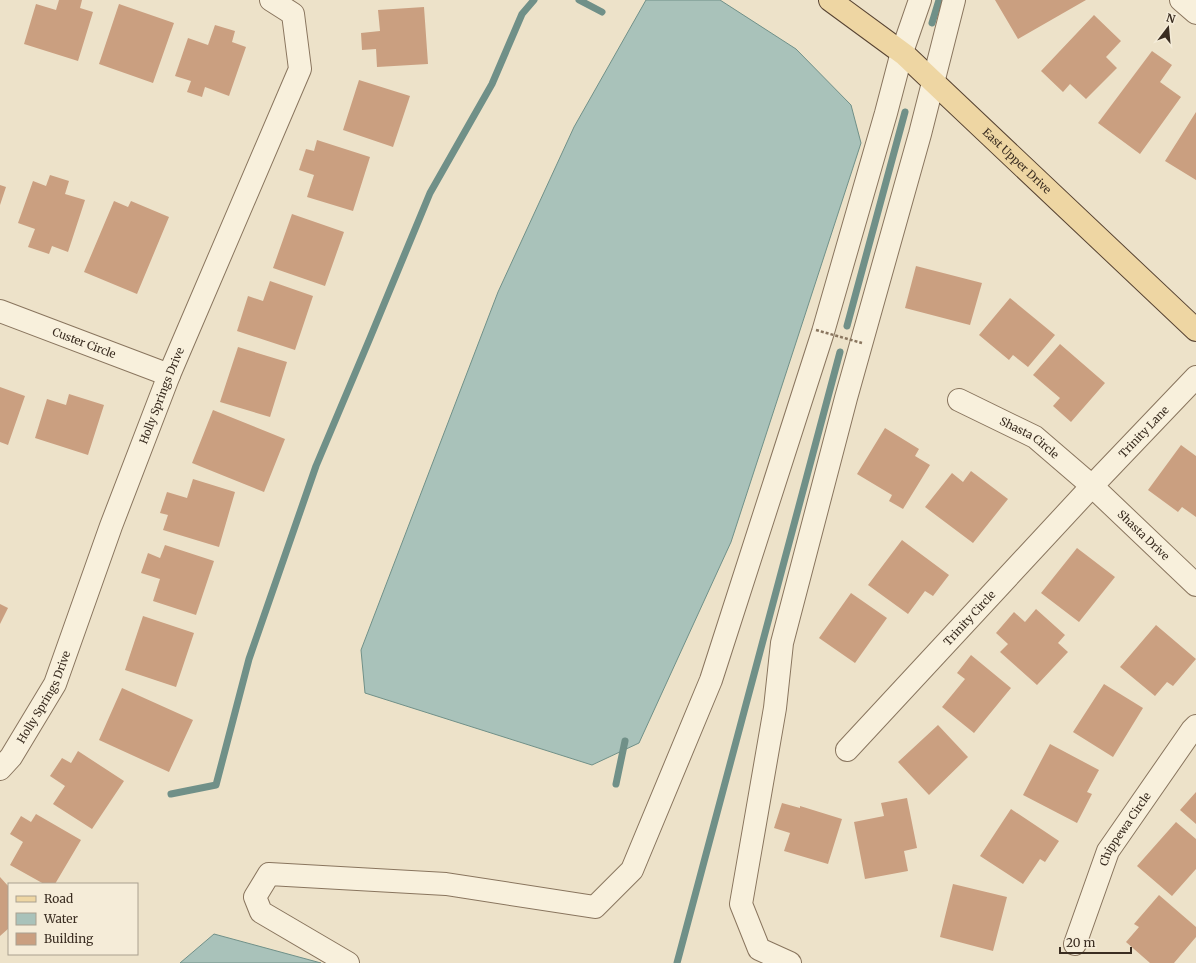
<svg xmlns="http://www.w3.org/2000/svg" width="1196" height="963" font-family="Merriweather,serif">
<rect width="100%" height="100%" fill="#ede2c9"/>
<path fill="#a9c2ba" stroke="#709088" d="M646,0H720L796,49L851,105L861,143L731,542L639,743L592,765L365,693L361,650L498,292L574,127Z
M214,934L321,963H180Z"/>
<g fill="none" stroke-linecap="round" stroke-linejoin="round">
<path stroke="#709088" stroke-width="7" d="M579,0L602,12
M932,23L939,0
M847,326L905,112
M616,784L625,741
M171,794L216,785L249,659L316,466L370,338L430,193L492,84L522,14L534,0
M677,963L840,352"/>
</g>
<path fill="#ca9f80" d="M59,0H82L80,8L93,12L78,61L24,44L36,4L56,10Z
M995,0H1086L1018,39Z
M119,4L174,23L153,83L99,64Z
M424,7L428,64L377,67L376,49L362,50L361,33L380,31L378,10Z
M1094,15L1121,41L1106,57L1117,68L1086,99L1070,84L1063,92L1041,71Z
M215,25L235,31L232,42L246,47L229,96L205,87L202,97L187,92L191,81L175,76L188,38L208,45Z
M1152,51L1172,65L1160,82L1181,97L1140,154L1098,123Z
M359,80L410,96L393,147L343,130Z
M1196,112V180L1165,161Z
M317,140L370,157L353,211L307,197L314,175L299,170L306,149L314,151Z
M50,175L69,181L65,194L85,200L68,252L52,246L49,254L28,247L35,229L18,223L33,181L46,186Z
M0,185L6,187L0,205Z
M114,201L128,207L131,201L169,217L137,294L84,272Z
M292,214L344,232L325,286L273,268Z
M916,266L982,283L970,325L905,308Z
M270,281L313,296L295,350L237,331L248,296L263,301Z
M1010,298L1055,335L1028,367L1013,355L1009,360L979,335Z
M1060,344L1105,383L1071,422L1053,406L1060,398L1033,375Z
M238,347L287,362L270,417L220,402Z
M0,387L25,396L8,445L0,442Z
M69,394L104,405L88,455L35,438L47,399L66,405Z
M213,410L285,439L264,492L192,463Z
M885,428L919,449L915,456L930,465L903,509L889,501L892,495L857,474Z
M1181,445L1196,456V517L1182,507L1178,512L1148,490Z
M971,471L1008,499L973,543L925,507L952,473L963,482Z
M193,479L235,492L219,547L163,530L168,515L160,513L167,492L187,498Z
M902,540L949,575L933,596L925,591L908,614L868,585Z
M165,545L214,561L196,615L153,601L160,579L141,573L148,553L160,558Z
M1077,548L1115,577L1079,622L1041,593Z
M851,593L887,618L855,663L819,638Z
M0,604L8,608L0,624Z
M1036,609L1065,635L1058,643L1068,652L1037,685L1000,652L1008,644L996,633L1014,612L1025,622Z
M143,616L194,633L176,687L125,670Z
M1156,625L1196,659L1173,686L1167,682L1155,696L1120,667Z
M971,655L1011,688L974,733L942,707L965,679L957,673Z
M1104,684L1143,708L1113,757L1073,732Z
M122,688L193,720L169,772L99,740Z
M938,725L968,757L929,795L898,762Z
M1050,744L1099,770L1087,792L1092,794L1077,823L1023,795Z
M78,751L124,781L92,829L53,804L65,786L50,776L62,758L71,763Z
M1196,792V824L1180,810Z
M907,798L917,848L904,851L908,871L865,879L854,822L884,816L881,803Z
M782,803L800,808V806L842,819L828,864L784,851L790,833L774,828Z
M1011,809L1059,841L1045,862L1040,859L1023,884L980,856Z
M36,814L81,840L55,884H44L10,865L23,842L10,834L21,816L31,822Z
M1176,822L1196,839V869L1172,896L1137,866Z
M0,877L9,887V928L0,936Z
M953,884L1007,897L993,951L940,937Z
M1159,895L1196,927V937L1174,963H1150L1126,942L1139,927L1134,924Z"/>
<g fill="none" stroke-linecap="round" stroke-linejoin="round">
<defs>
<g id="minor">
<path d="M1181,0L1196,13"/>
<path id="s1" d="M0,311L169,375"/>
<path id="s2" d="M959,400L1035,437L1092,486L1196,585"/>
<path id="s3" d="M847,750L1092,486L1196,377"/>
<path id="s4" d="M0,769L11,757L55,684L111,526L169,375L300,69L293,14L271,0"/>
<path id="s5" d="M1075,944L1108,851L1192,730L1196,726"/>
<path d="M348,963L261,912L255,897L269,874L446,884L595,907L632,870L711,680L823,332L886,113L902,52L920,0"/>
<path d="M790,963L759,949L741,904L775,708L782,643L846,398L920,134L954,0"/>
</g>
<g id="major">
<path id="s6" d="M830,0L905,55L1196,330"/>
</g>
</defs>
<use href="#minor" stroke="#89755e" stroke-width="24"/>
<use href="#major" stroke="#574332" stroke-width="24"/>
<use href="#minor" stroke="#f8f0dc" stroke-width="22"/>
<use href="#major" stroke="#eed6a3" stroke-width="22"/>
<path stroke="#89755e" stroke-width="2.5" stroke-dasharray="3 2" stroke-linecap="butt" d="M816,330L862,343"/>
</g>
<g text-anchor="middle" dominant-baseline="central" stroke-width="4" stroke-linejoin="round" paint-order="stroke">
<g font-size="11" fill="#3a2d21" stroke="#f5ecd8">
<text stroke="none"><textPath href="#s6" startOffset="247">East Upper Drive</textPath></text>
<text stroke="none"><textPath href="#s1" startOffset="90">Custer Circle</textPath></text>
<text stroke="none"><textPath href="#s4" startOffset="409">Holly Springs Drive</textPath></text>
<text stroke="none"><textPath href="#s3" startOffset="435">Trinity Lane</textPath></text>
<text stroke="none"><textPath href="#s2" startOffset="80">Shasta Circle</textPath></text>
<text stroke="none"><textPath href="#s2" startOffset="231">Shasta Drive</textPath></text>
<text stroke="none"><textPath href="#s3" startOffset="180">Trinity Circle</textPath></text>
<text stroke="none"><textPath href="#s4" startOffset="85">Holly Springs Drive</textPath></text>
<text stroke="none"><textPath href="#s5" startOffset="126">Chippewa Circle</textPath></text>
</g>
</g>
<rect x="8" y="883" width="130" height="72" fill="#f5ecd8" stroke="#aaa08f"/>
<rect x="16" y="896" width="20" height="6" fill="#eed6a3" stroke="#aaa08f"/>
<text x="44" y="903" font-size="12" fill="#3a2d21">Road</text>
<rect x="16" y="913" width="20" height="12" fill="#a9c2ba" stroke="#aaa08f"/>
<text x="44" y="923" font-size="12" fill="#3a2d21">Water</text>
<rect x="16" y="933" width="20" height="12" fill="#ca9f80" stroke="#aaa08f"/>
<text x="44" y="943" font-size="12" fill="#3a2d21">Building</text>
<g transform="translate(1168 28) rotate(16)" stroke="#f5ecd8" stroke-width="3" paint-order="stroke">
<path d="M0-3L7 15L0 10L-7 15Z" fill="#3a2d21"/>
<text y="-6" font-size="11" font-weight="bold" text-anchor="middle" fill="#3a2d21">N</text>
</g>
<path d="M1060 947v6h71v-6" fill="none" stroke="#3a2d21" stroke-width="2"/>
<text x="1066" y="947" font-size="12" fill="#3a2d21" stroke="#f5ecd8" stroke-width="3" paint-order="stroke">20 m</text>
</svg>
